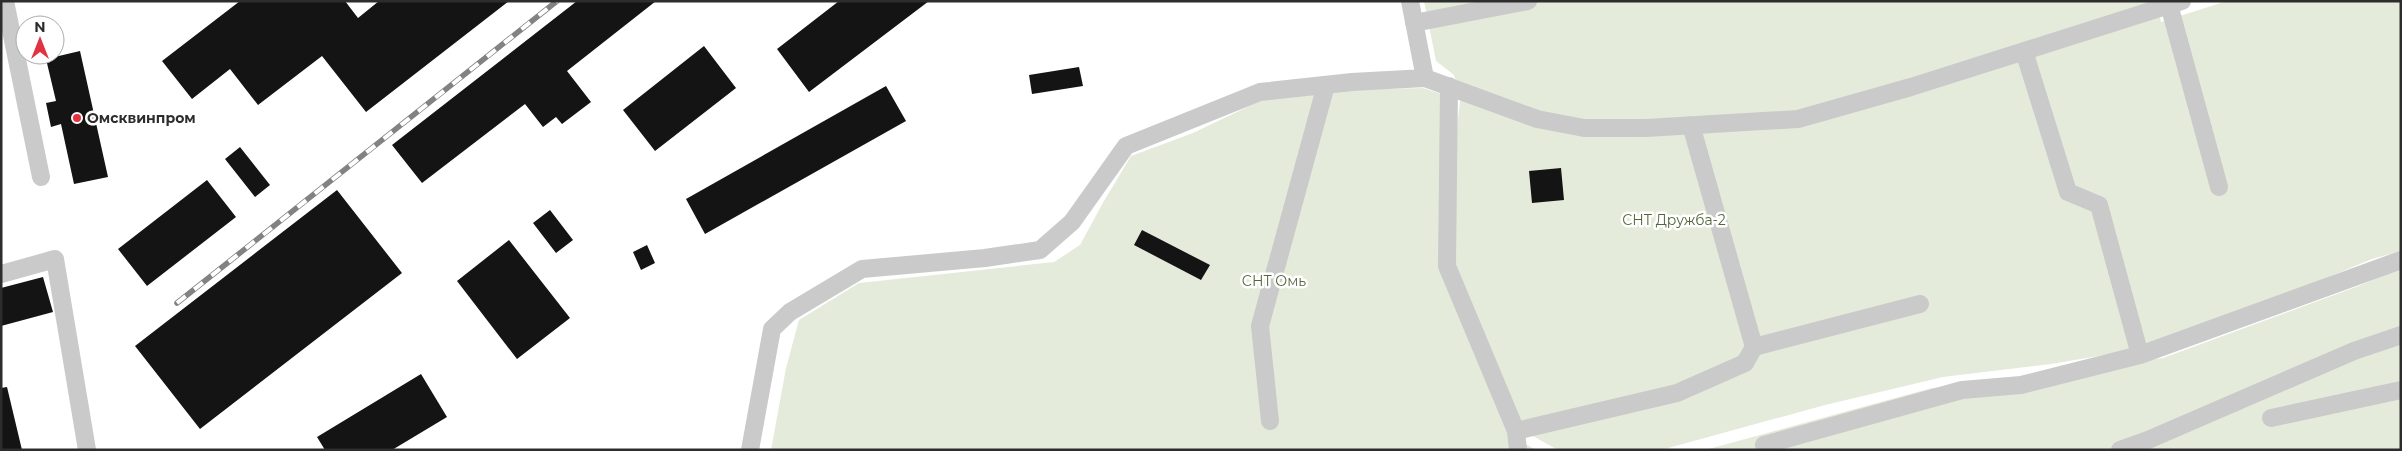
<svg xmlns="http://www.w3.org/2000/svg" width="2402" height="451" font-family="Montserrat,sans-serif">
<rect width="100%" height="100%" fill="#fff"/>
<path fill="#e4ebdb" d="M1424,1H2156L2161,22L2227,1H2401V251L2372,259L2164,345L2051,364L1943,377L1825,405L1661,450H1558L1524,431L1451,260L1450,192L1460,101L1454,75L1436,61Z
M1423,88L1444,95L1443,267L1514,437L1536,450H771L786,368L799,320L859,283L1054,262L1080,245L1104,201L1131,156L1193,133L1262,100L1347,90Z
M2401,268V450H1705L1932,388L2025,380L2163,358L2361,285Z"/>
<path fill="#141414" d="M240,1H345L358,18L379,1H509L366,112L322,56L258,105L230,69L192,99L162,61Z
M577,1H656L567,71L591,102L562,124L556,117L543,127L525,104L422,183L392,145Z
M839,1H929L809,92L777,49Z
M704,46L736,88L655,151L623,110Z
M80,51L108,177L74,184L61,124L51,127L46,103L56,101L46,59Z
M1079,67L1083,86L1032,94L1029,75Z
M886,86L906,121L705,234L686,199Z
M240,147L270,185L255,197L225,159Z
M1561,168L1564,200L1532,203L1529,171Z
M207,180L236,217L147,286L118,249Z
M337,190L402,273L200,429L135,346Z
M550,210L573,240L556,253L533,223Z
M1142,230L1210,265L1201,280L1134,245Z
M509,240L570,318L517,359L457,281Z
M647,245L655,263L641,270L633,252Z
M43,277L53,312L1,326V288Z
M421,374L447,417L392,450H325L317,437Z
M7,387L22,450H1V388Z"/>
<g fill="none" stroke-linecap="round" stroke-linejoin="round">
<path stroke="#cacaca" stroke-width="18" d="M5,1L41,177
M1410,1L1425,78
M2168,1L2219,187
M1414,23L1528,1
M2024,51L2068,192L2099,205L2140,355
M1449,86L1447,266L1516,431L1518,450
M1,274L55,259L87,450
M1754,347L1920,304
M2271,418L2401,390
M1270,421L1260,326L1326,85
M1516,431L1677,393L1745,363L1754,347L1691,125
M1764,445L1962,390L2021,385L2140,355L2401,260
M750,450L772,329L790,312L862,269L985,258L1040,250L1072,222L1126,146L1260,92L1352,82L1425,78L1537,119L1584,128H1646L1798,119L1911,87L2182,1
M2120,450L2148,440L2354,351L2401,335"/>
<defs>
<path id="rail" d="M177,303L557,1"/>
</defs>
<use href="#rail" stroke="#828282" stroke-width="5.5"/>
<use href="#rail" stroke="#fff" stroke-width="4" stroke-dasharray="11" stroke-linecap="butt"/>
</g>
<circle fill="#e13241" stroke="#fff" stroke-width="2" cx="77" cy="118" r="5"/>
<g text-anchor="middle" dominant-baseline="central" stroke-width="5" stroke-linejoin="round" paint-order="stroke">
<g font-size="14" font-weight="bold" fill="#2d2d2d" stroke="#fff" text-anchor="start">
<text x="87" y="118">Омсквинпром</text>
</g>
<g font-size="14" fill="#51683c" stroke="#fff">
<text x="1674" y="220">СНТ Дружба-2</text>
<text x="1274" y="281">СНТ Омь</text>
</g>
</g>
<rect width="2402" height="451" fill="none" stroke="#2d2d2d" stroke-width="5"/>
<g transform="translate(40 40)"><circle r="24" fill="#ffffff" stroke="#ababab"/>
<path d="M0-4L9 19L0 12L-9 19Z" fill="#e13241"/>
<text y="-8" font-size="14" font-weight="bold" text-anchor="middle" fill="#2d2d2d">N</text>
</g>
</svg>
